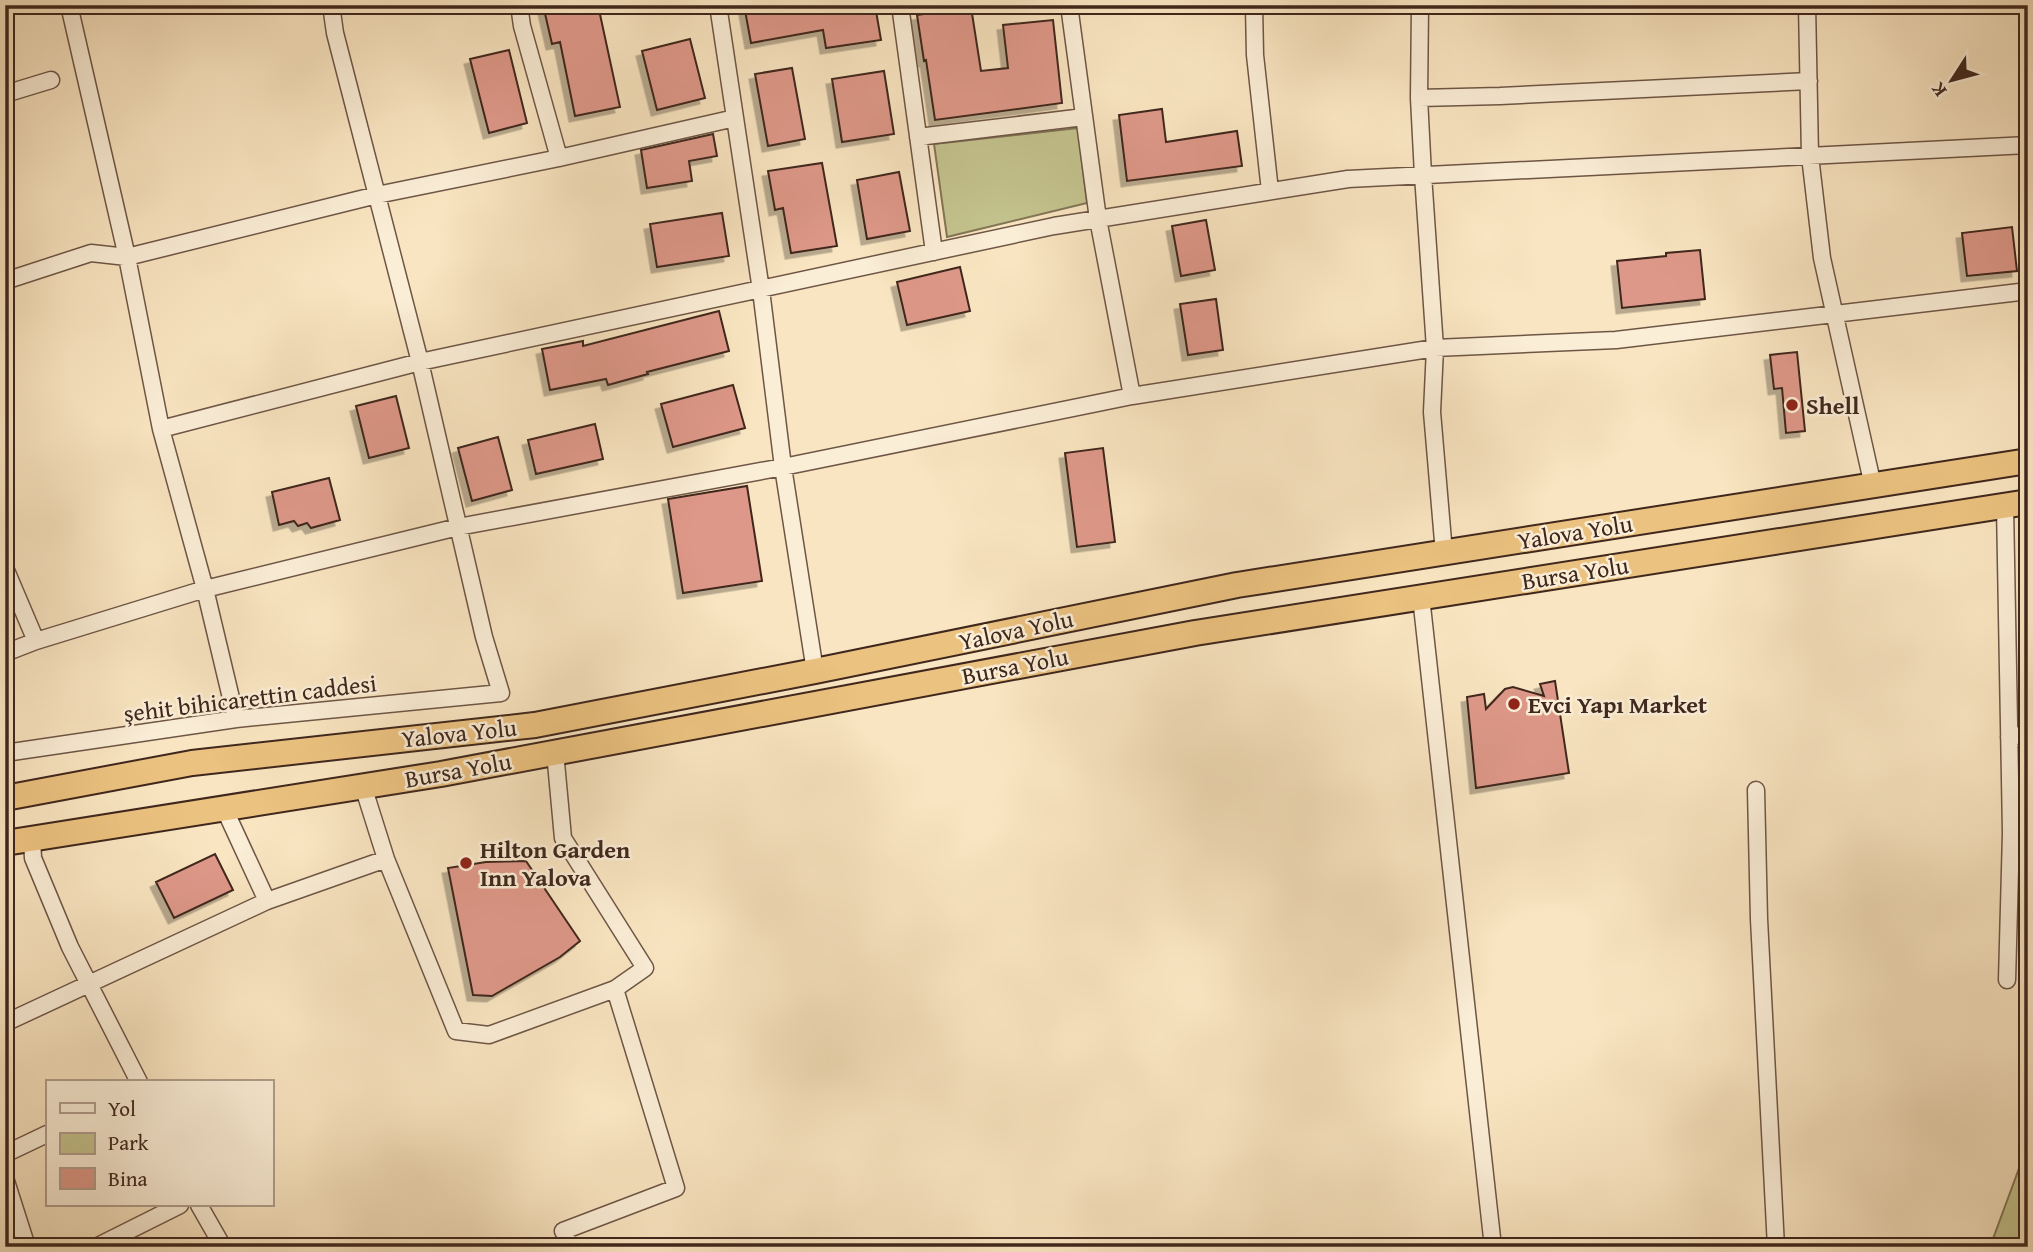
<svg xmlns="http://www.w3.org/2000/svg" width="2033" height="1252" font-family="'Gentium Book Plus',serif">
<defs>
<filter id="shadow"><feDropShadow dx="-5.5" dy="5.5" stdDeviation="0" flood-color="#0004"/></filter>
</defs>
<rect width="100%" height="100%" fill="#f9e5c1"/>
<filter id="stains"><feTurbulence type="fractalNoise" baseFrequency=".00286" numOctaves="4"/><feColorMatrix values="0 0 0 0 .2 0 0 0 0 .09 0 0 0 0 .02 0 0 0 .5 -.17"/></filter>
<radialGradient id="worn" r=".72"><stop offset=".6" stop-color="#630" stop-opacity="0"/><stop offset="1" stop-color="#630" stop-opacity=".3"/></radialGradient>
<path fill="#c4c38e" stroke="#827556" stroke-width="2" d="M1078,128L1087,203L947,237L934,144Z
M2028,1144V1247H1990Z"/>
<path fill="#de9889" stroke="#3f271d" stroke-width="2" filter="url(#shadow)" d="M543,5H598L620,107L575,116L560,42L552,44Z
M744,5H875L881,40L826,48L823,30L751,43Z
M971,7L981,71L1008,68L1003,25L1053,20L1062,103L935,120L926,60L924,61L917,15Z
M690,39L705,98L657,110L642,51Z
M509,50L527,123L489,133L470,59Z
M792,68L805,139L768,146L755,74Z
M884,71L894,134L842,142L832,79Z
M1162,109L1166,142L1237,131L1242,166L1127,181L1119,115Z
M713,134L717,156L689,161L692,181L647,188L641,150Z
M822,163L837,246L791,253L783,208L775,210L768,171Z
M899,172L910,231L867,239L857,180Z
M722,213L729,256L657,267L650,224Z
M1206,220L1215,270L1181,276L1172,226Z
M2012,227L2017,271L1967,276L1962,233Z
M1700,250L1705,299L1622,308L1617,261L1666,256V253Z
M960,267L970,311L907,325L897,282Z
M1216,299L1223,350L1188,355L1180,304Z
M719,311L729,351L647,372L648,374L608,385L606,379L550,390L542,349L583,341V346Z
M1797,352L1805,431L1786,433L1782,388L1774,389L1770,355Z
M733,385L745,428L673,447L661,404Z
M396,396L409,448L369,458L356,406Z
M595,424L603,459L536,474L528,440Z
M498,437L512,490L472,501L458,448Z
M1103,448L1115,542L1077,547L1065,453Z
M329,478L340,520L311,528L307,523L298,526L294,521L279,525L272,492Z
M747,486L762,581L683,593L668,499Z
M1555,681L1569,773L1476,788L1467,697L1484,694L1486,709L1505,689L1513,687L1544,696L1540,684Z
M215,854L233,890L174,918L156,882Z
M526,861L580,941L560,957L492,996L473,995L448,868L486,862Z"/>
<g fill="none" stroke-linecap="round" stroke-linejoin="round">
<defs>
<path id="minor" d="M69,5L127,257L161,429L205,589L236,719
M519,5L522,26L559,158
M718,5L761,290L783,467L815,671
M900,5L934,252
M1069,5L1098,219L1132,396
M1254,5L1255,55L1270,191
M1420,5L1419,98L1423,175L1435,348L1432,412L1444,553
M1807,5L1810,156L1822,258L1873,486
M5,94L51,80
M1419,98L1500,96L1809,81
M918,137L1084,117
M5,281L91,253L127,257L377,195L559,158L735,118
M161,429L420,362L1054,226L1348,179L2028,145
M2005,506L2011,833L2007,980
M5,568L36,641
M1421,597L1493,1247
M5,653L36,641L205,589L458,527L783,467L1132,396L1435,348L1616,340L2028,291
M2009,737L2028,734
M555,752L563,838L645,968L615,989L676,1188L563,1231L571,1247
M5,753L236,719L501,693L484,637L420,362L335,33L331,5
M363,786L386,859L456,1031L489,1035L615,989
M1756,790L1759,919L1776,1247
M32,840L33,858L70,947L139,1082
M267,901L386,859
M5,1023L267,901L224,808
M5,1154L47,1134
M5,1178L27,1247
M199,1205L223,1247
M96,1247L180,1205"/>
<path id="trunk" d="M5,798L192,763L535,725L815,671L1237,585L2028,461
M5,843L441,774L1195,633L2028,502"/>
</defs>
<use href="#minor" stroke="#6e5646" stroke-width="19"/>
<use href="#trunk" stroke="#3f271d" stroke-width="28"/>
<use href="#minor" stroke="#fbeed7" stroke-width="16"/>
<use href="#trunk" stroke="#ecc280" stroke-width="24"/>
</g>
<g fill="#8f2418" stroke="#fbeed7" stroke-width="2.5">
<circle cx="1792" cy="405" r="7"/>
<circle cx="1514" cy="704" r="7"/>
<circle cx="466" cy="863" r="7"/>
</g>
<g text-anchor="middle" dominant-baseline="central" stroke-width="5" stroke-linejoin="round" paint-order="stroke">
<g font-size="24" font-weight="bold" fill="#3f271d" stroke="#fbeed7" text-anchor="start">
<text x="1806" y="405">Shell</text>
<text x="1528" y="704">Evci Yapı Market</text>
<text x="480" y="849">Hilton Garden<tspan x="480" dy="28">Inn Yalova</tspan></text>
</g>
<g font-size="24" fill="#3f271d" stroke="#fbeed7">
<text transform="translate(1575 532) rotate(-9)">Yalova Yolu</text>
<text transform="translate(1575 573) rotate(-9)">Bursa Yolu</text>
<text transform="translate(1016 630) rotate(-12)">Yalova Yolu</text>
<text transform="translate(1015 666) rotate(-11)">Bursa Yolu</text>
<text transform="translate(250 698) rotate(-7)">şehit bihicarettin caddesi</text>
<text transform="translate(459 733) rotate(-6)">Yalova Yolu</text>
<text transform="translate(458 770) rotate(-10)">Bursa Yolu</text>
</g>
</g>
<rect width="2033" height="1252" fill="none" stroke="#f9e5c1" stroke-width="28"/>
<rect x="7" y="7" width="2019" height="1238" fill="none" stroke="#3f271d" stroke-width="3.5"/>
<rect x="14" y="14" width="2005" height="1224" fill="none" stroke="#3f271d" stroke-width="2"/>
<rect x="46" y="1080" width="228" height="126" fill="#fbeed7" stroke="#b09e8d" stroke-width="2"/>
<rect x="60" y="1103" width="35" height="10" fill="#fbeed7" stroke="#b09e8d" stroke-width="2"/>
<text x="108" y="1116" font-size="21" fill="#3f271d">Yol</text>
<rect x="60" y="1133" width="35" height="21" fill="#c4c38e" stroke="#b09e8d" stroke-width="2"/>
<text x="108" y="1150" font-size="21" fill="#3f271d">Park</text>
<rect x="60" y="1168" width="35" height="21" fill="#de9889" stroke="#b09e8d" stroke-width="2"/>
<text x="108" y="1186" font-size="21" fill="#3f271d">Bina</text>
<g transform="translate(1952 80) rotate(234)" stroke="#fbeed7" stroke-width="5" paint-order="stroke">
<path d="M0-5L12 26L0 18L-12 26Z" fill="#3f271d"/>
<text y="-10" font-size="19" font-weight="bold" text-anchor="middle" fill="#3f271d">K</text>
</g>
<rect width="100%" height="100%" filter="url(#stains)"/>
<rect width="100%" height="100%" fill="url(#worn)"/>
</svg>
